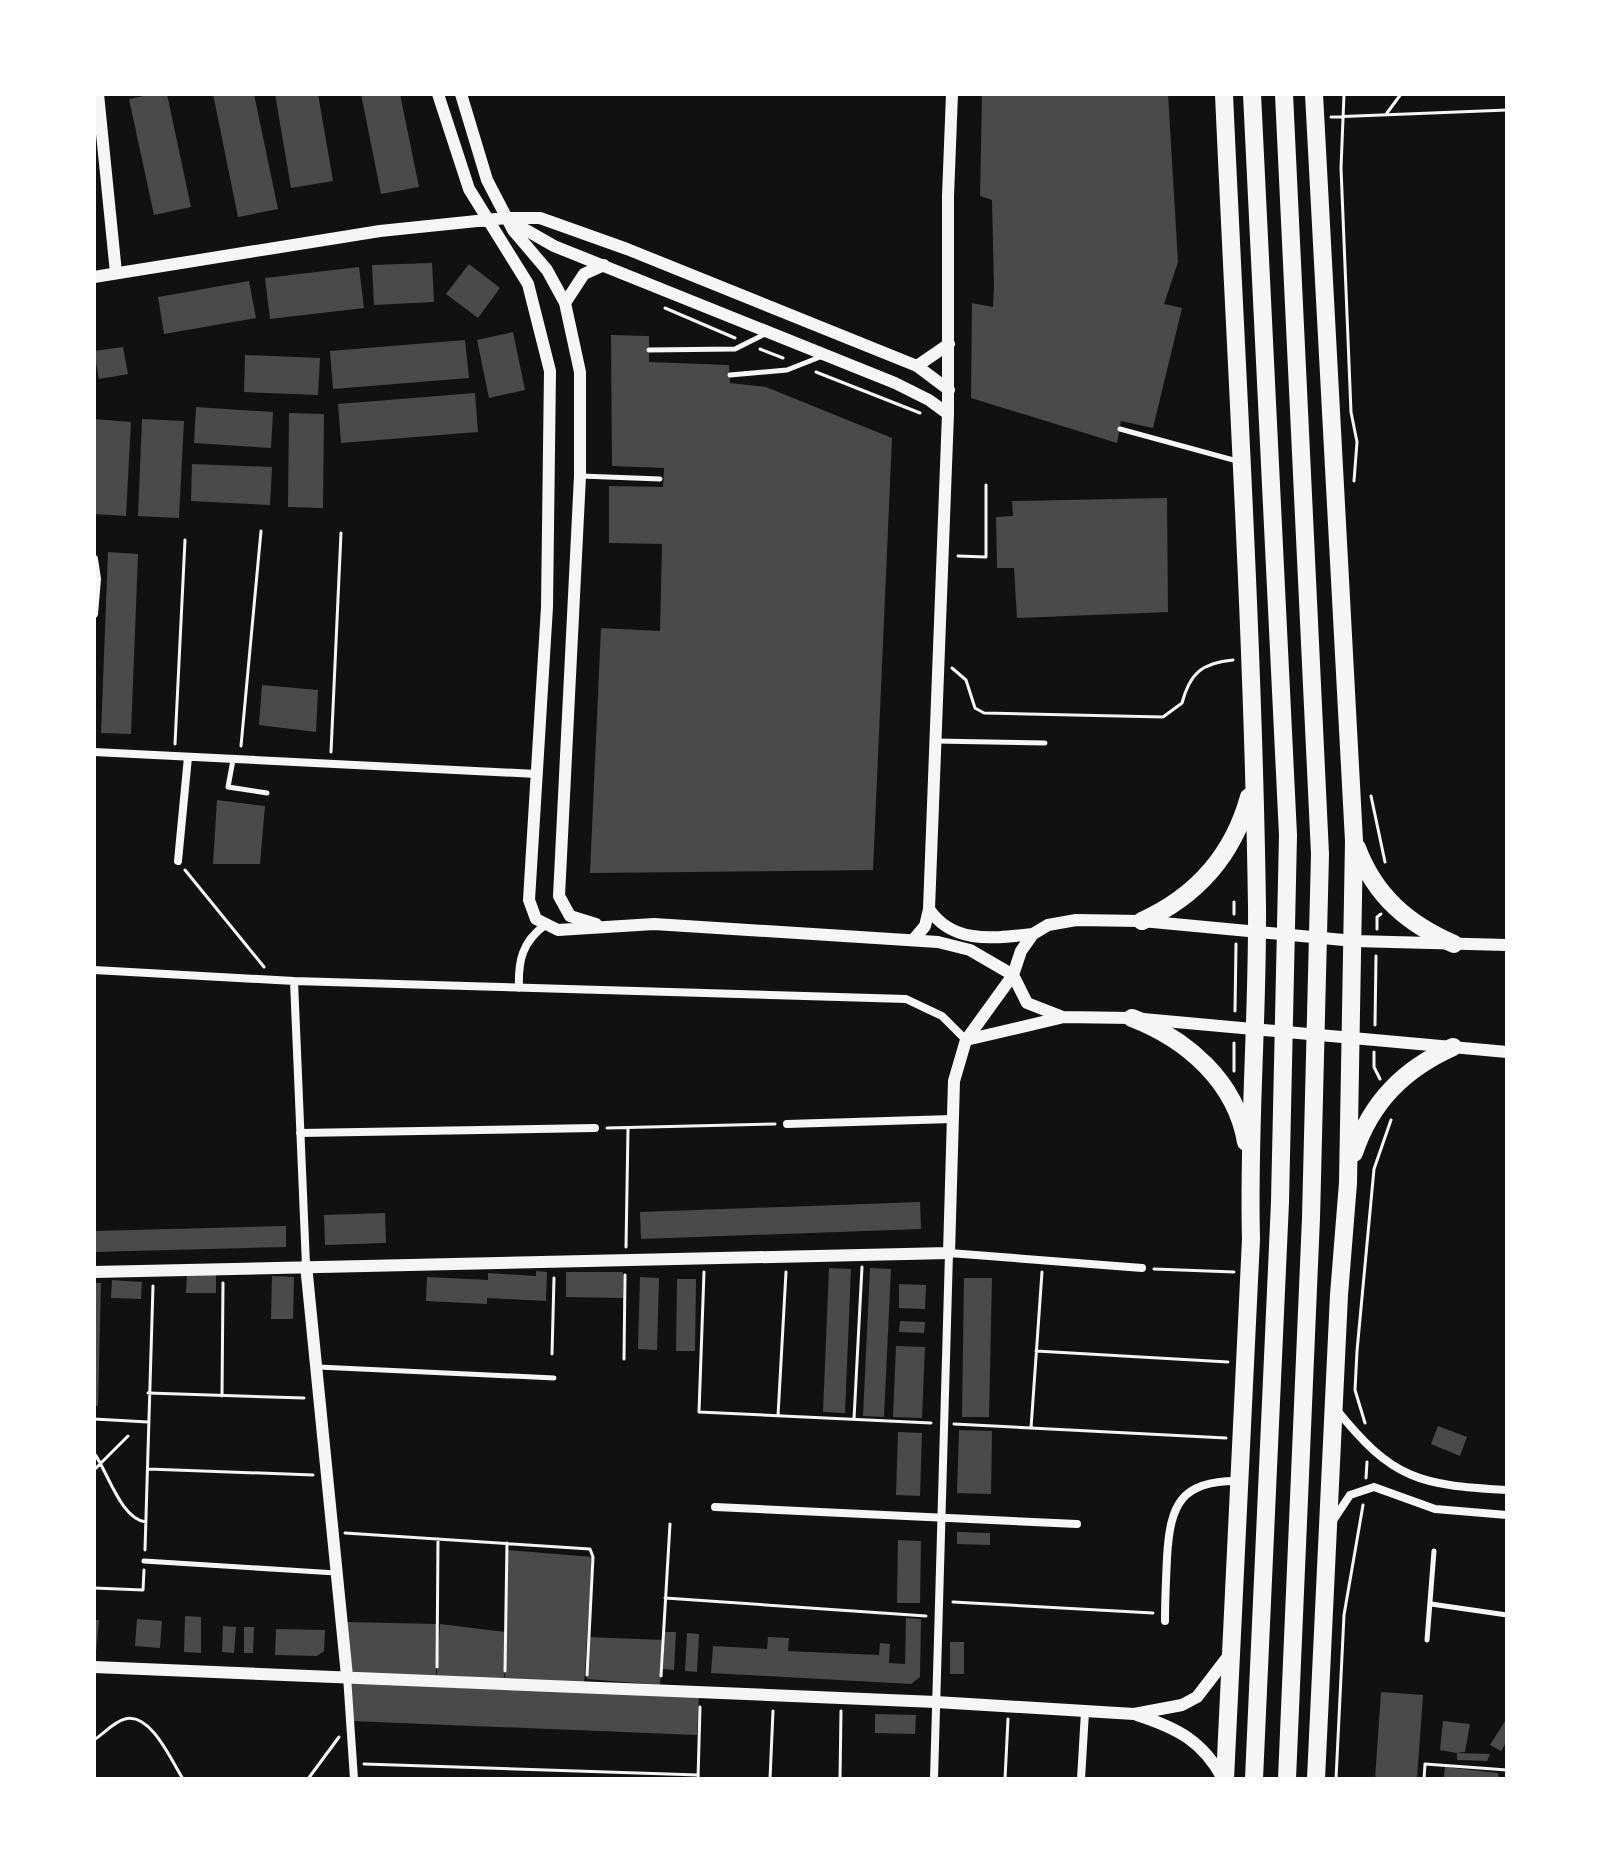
<svg xmlns="http://www.w3.org/2000/svg" width="1601" height="1873" font-family="'Zilla Slab',serif">
<rect width="100%" height="100%" fill="#111"/>
<path fill="#4a4a4a" d="M154,94H167L191,207L154,215L129,99Z
M213,94H254L278,209L238,217Z
M275,94H318L333,181L291,188Z
M361,94H400L419,187L381,194Z
M982,94H1168L1178,262L1164,304L1182,308L1153,428L1121,421L1117,443L971,398L972,303L993,307L994,287L992,200L980,196Z
M432,263L434,302L374,305L372,265Z
M469,264L500,288L478,318L446,294Z
M359,267L364,308L270,319L265,278Z
M249,281L256,318L164,334L158,297Z
M513,332L525,390L489,398L477,340Z
M611,335L649,336V362L729,365L730,383L766,387L892,438L873,870L590,873L601,628L660,631L662,544L609,543V486L663,487L664,468L612,466Z
M465,340L469,378L333,389L330,351Z
M123,347L128,374L99,379L94,351Z
M245,355L320,358L318,395L244,392Z
M475,393L478,432L341,443L338,404Z
M196,407L273,412L271,448L194,443Z
M289,413L324,414L323,508L288,507Z
M94,419L131,422L126,516L94,514Z
M142,419L184,421L179,518L138,516Z
M192,464L272,467L270,505L191,501Z
M1167,498L1168,612L1017,618L1014,568H997L996,517L1013,516L1012,501Z
M108,552L138,554L131,734L101,733Z
M262,685L318,690L316,732L259,725Z
M217,800L265,806L260,864H213Z
M920,1202L921,1229L641,1239L640,1212Z
M385,1213L386,1243L325,1245L324,1215Z
M286,1226V1247L94,1252V1231Z
M829,1268L851,1269L845,1413L823,1412Z
M870,1268L891,1269L884,1417L863,1416Z
M536,1271L547,1272L546,1301L487,1298V1304L426,1301L427,1277L488,1280V1273L536,1276Z
M566,1272H623V1298L566,1297Z
M187,1275H216V1293H186Z
M272,1276L294,1277L293,1319H271Z
M640,1277L659,1278L657,1350L638,1349Z
M964,1278H992L989,1417H962Z
M677,1279H696L695,1351H676Z
M112,1280L142,1282L141,1299L111,1298Z
M94,1283H101L98,1406L94,1405Z
M899,1284L926,1285L925,1309L899,1308Z
M900,1321L925,1322L924,1333L899,1332Z
M896,1346L925,1347L922,1418L893,1417Z
M1438,1426L1467,1437L1460,1456L1431,1444Z
M959,1430L992,1431L991,1494L957,1493Z
M898,1432L922,1433L920,1496L896,1495Z
M957,1532L990,1533V1545L957,1544Z
M898,1540L921,1541L920,1603H897Z
M507,1550L592,1557L584,1685L505,1682Z
M185,1616L201,1617V1653L184,1652Z
M906,1618L921,1619L920,1677L911,1684L711,1673L713,1646L767,1649L768,1637L789,1638L788,1651L879,1655L880,1643L890,1644L889,1663L905,1664Z
M137,1619L162,1621L160,1648L135,1646Z
M94,1620H99L96,1652L94,1651Z
M347,1622L436,1624V1688L440,1624L505,1632L504,1682L699,1694L697,1735L352,1721Z
M223,1626L236,1627L234,1653L222,1652Z
M244,1627H254L253,1653H244Z
M276,1629L325,1630L324,1651L317,1656L275,1655Z
M665,1632H676L674,1670L663,1669Z
M687,1633L699,1634L697,1672L685,1671Z
M588,1637L663,1640L660,1685L587,1679Z
M950,1642H964V1674H950Z
M1381,1692L1423,1695L1417,1779H1375Z
M875,1714L916,1715L915,1734L875,1733Z
M1507,1718V1741L1501,1751L1490,1745Z
M1443,1721L1470,1724L1465,1752L1457,1753L1490,1754L1487,1761L1457,1760V1753L1440,1750Z
M1445,1767L1498,1773L1499,1779L1444,1778Z"/>
<g fill="none" stroke-linecap="round" stroke-linejoin="round">
<path stroke="#f5f5f5" stroke-width="3" d="M1344,94L1341,168L1351,412L1357,442L1354,481
M1387,113L1401,94
M1331,117L1507,110
M665,308L735,338
M760,349L783,358
M816,372L920,413
M958,556L986,557V485
M952,668L966,680L975,708L984,713L1163,717L1182,703C1190,673 1202,663 1233,660
M175,744L185,540
M241,746L261,531
M331,752L341,533
M1371,796L1385,862
M185,870L264,967
M1234,914V902
M1377,929V917L1381,914
M1235,1011L1236,944
M1375,1025L1376,956
M1234,1043V1071
M1374,1052V1067L1380,1079
M607,1128L775,1124
M626,1247L628,1129
M1154,1269L1234,1272
M704,1272L699,1412L931,1423
M1036,1351L1228,1362
M552,1354L554,1278
M624,1359L625,1275
M148,1393L304,1398
M222,1396L223,1283
M778,1416L786,1272
M94,1419L148,1422
M854,1419L862,1267
M1365,1423L1355,1390L1357,1351L1374,1169L1391,1120
M954,1424L1226,1438
M1031,1428L1042,1272
M94,1453C107,1470 121,1520 146,1522
M148,1469L313,1475
M94,1470L128,1436
M1366,1478L1367,1462
M345,1533L590,1549L593,1557L587,1675
M145,1550L153,1286
M94,1588L143,1590L144,1570
M665,1598L926,1616
M953,1602L1153,1613
M437,1667L438,1539
M505,1671L507,1543
M661,1676L670,1524
M94,1740C103,1734 115,1721 125,1719C151,1712 172,1762 183,1779
M364,1764L698,1775
M308,1779L339,1737
M698,1779L700,1707
M770,1779L773,1711
M840,1779L841,1711
M1005,1779L1008,1719
M1336,1779L1344,1615L1363,1505
M1424,1779L1425,1764L1507,1770"/>
<path stroke="#f5f5f5" stroke-width="5" d="M649,350L735,349L765,334
M730,375L787,370L820,357
M1120,429L1237,461
M581,476L660,479
M935,741L1045,743
M233,760L228,787L267,793
M318,1367L554,1378
M144,1561L336,1573
M1431,1604L1507,1615
M1427,1640L1434,1551"/>
<path stroke="#f5f5f5" stroke-width="8" d="M94,559L97,579L94,614
M94,752L536,774
M178,861L188,757
M94,970L294,981L906,999L942,1016L966,1040
M294,981L306,1265
M519,988C518,961 522,942 545,925
M787,1124L952,1119
M300,1133L595,1128
M1336,1409C1393,1480 1419,1485 1507,1490
M715,1507L1077,1524
M1332,1522L1350,1495L1374,1487L1435,1509L1507,1515
M1165,1621C1165,1600 1166,1579 1167,1558C1170,1504 1181,1480 1239,1481
M347,1676L354,1779
M934,1779L949,1253L1142,1268
M1081,1779L1085,1712"/>
<path stroke="#f5f5f5" stroke-width="12" d="M98,94L116,273
M438,94L469,189L528,284L550,371L547,607L529,900L536,919L558,930L654,924L938,942L970,950L1013,975
M461,94L487,180L513,230L547,270L565,303L580,372V476L559,896L570,916L596,924
M512,222L554,246L895,383L929,400L948,414
M94,277L380,231L506,218H540L627,249L917,366L949,390
M565,303L584,274L604,265
M917,366L949,344
M929,909C953,945 995,938 1033,934
M914,939L925,926L929,909L948,414V196L952,94
M1507,945L1354,941L1142,921L1076,920L1048,925L1033,934L1021,951L1013,975L1027,1003L1063,1017L1132,1018L1507,1052
M966,1040L1060,1018
M306,1265L347,1676
M94,1272L949,1253L954,1081L966,1040L1013,975
M94,1667L936,1702L1134,1714L1182,1705L1197,1697L1230,1654
M1137,1715C1177,1728 1203,1741 1223,1779"/>
<path stroke="#f5f5f5" stroke-width="18" d="M1224,94C1236,364 1253,635 1257,906C1258,1017 1248,1128 1251,1239L1225,1779
M1252,94L1288,835L1280,1202L1254,1779
M1284,94L1320,854L1311,1218L1287,1779
M1314,94L1354,841L1348,1183L1339,1295L1316,1779
M1357,848C1375,896 1408,924 1454,944
M1142,921C1197,896 1233,855 1249,797
M1132,1018C1187,1039 1236,1082 1246,1142
M1354,1153C1371,1102 1404,1069 1453,1047"/>
</g>
<rect width="1601" height="1873" fill="none" stroke="#ffffff" stroke-width="192"/>
</svg>
